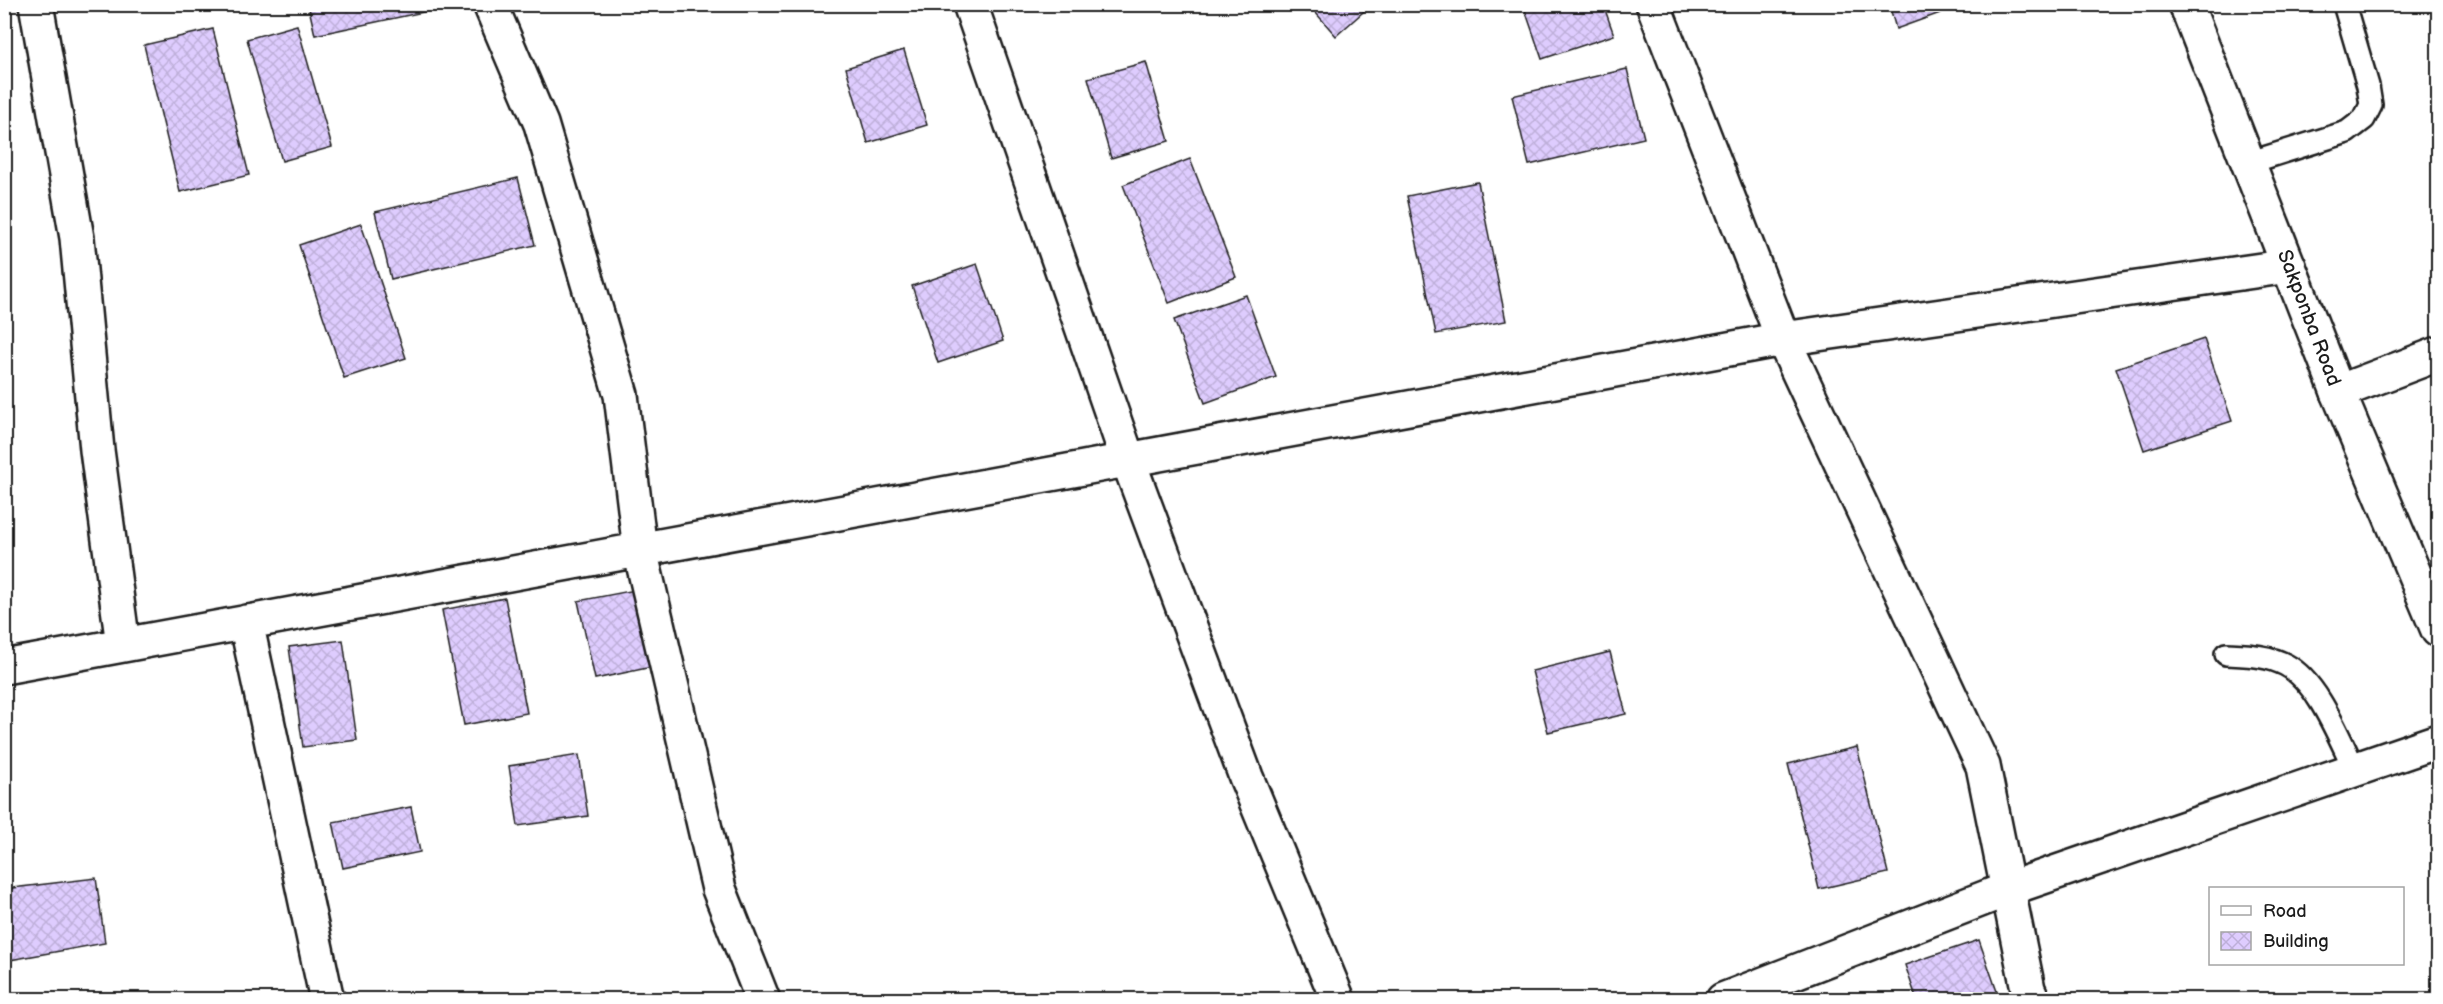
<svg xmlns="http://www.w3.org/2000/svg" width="2443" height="1004" font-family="'Balsamiq Sans',sans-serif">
<defs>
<pattern id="building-cross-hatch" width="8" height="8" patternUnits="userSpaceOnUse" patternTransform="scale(1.5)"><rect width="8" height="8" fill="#deccfe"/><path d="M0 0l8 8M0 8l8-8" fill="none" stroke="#beafd9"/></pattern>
</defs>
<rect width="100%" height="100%" fill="#fff"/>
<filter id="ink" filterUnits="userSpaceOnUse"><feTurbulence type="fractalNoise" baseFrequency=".0167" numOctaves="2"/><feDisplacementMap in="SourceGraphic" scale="12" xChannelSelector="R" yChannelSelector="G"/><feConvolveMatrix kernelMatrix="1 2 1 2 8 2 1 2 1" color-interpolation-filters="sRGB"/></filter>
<g filter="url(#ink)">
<path fill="url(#building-cross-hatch)" stroke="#1c1c1c" stroke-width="1.5" d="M308,4H447V7L315,35Z
M1308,4H1372L1336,36Z
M1523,4H1603L1614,35L1542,59Z
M1889,4H1965L1896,29Z
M297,25L332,147L282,161L247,39Z
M213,29L249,175L180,192L144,45Z
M904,50L927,125L868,143L846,68Z
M1146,62L1169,141L1111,158L1088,78Z
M1627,69L1644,138L1529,165L1512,96Z
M1190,159L1236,277L1169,303L1123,185Z
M518,178L535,245L391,279L375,212Z
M1478,182L1506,321L1436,334L1407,196Z
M361,224L406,358L344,378L299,245Z
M977,264L1003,341L938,363L912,286Z
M1246,295L1276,377L1205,403L1174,320Z
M2204,339L2232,421L2144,450L2116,368Z
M635,590L652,667L595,679L578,601Z
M505,598L527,713L464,725L442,610Z
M343,640L357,740L303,747L289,647Z
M1610,652L1626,714L1548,732L1532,671Z
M1857,747L1888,873L1819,889L1788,764Z
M579,755L588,816L518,826L509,766Z
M411,807L420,852L343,868L333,822Z
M96,878L105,943L4,961V889Z
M1979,940L2000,1000H1917L1905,965Z"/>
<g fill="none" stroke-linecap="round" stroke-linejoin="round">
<defs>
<path id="lane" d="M2248,163L2347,132L2364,119L2371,105L2368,86L2344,4
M2226,654C2246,655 2268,655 2286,665C2318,682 2339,738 2355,770"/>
<path id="street" d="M36,4L77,238L97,450L123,645
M490,4L541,124L621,395L640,550L719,889L763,1000
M970,4L1128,460L1246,777L1338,1000
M1653,4L1783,339L1983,766L2028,989L2033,1000
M2338,392L2438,354
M246,622L327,1000
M4,667L1783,339L2289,266
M1723,1000L2008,889L2438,741"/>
<path id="secondary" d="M2186,4L2338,392L2438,630"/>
</defs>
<use href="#lane" stroke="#1c1c1c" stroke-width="26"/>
<use href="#street" stroke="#1c1c1c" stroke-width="38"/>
<use href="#secondary" stroke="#1c1c1c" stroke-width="38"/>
<use href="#lane" stroke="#fff" stroke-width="21"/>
<use href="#street" stroke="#fff" stroke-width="33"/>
<use href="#secondary" stroke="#fff" stroke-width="33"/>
</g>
</g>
<g text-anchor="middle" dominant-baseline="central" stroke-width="6" stroke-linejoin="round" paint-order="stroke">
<g font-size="20" fill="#1c1c1c" stroke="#fff">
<text transform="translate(2309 318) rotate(69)">Sakponba Road</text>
</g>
</g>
<rect width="2443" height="1004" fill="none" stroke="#fff" stroke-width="24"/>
<rect x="12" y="12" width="2419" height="980" fill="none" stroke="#1c1c1c" stroke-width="2" filter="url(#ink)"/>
<rect x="2209" y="887" width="195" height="78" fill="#ffffff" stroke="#a4a4a4" stroke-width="1.5"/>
<rect x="2221" y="906" width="30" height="9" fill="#ffffff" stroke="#a4a4a4" stroke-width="1.5"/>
<text x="2263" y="917" font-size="18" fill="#1c1c1c">Road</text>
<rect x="2221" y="932" width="30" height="18" fill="url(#building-cross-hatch)" stroke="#a4a4a4" stroke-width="1.5"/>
<text x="2263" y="947" font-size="18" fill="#1c1c1c">Building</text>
</svg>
